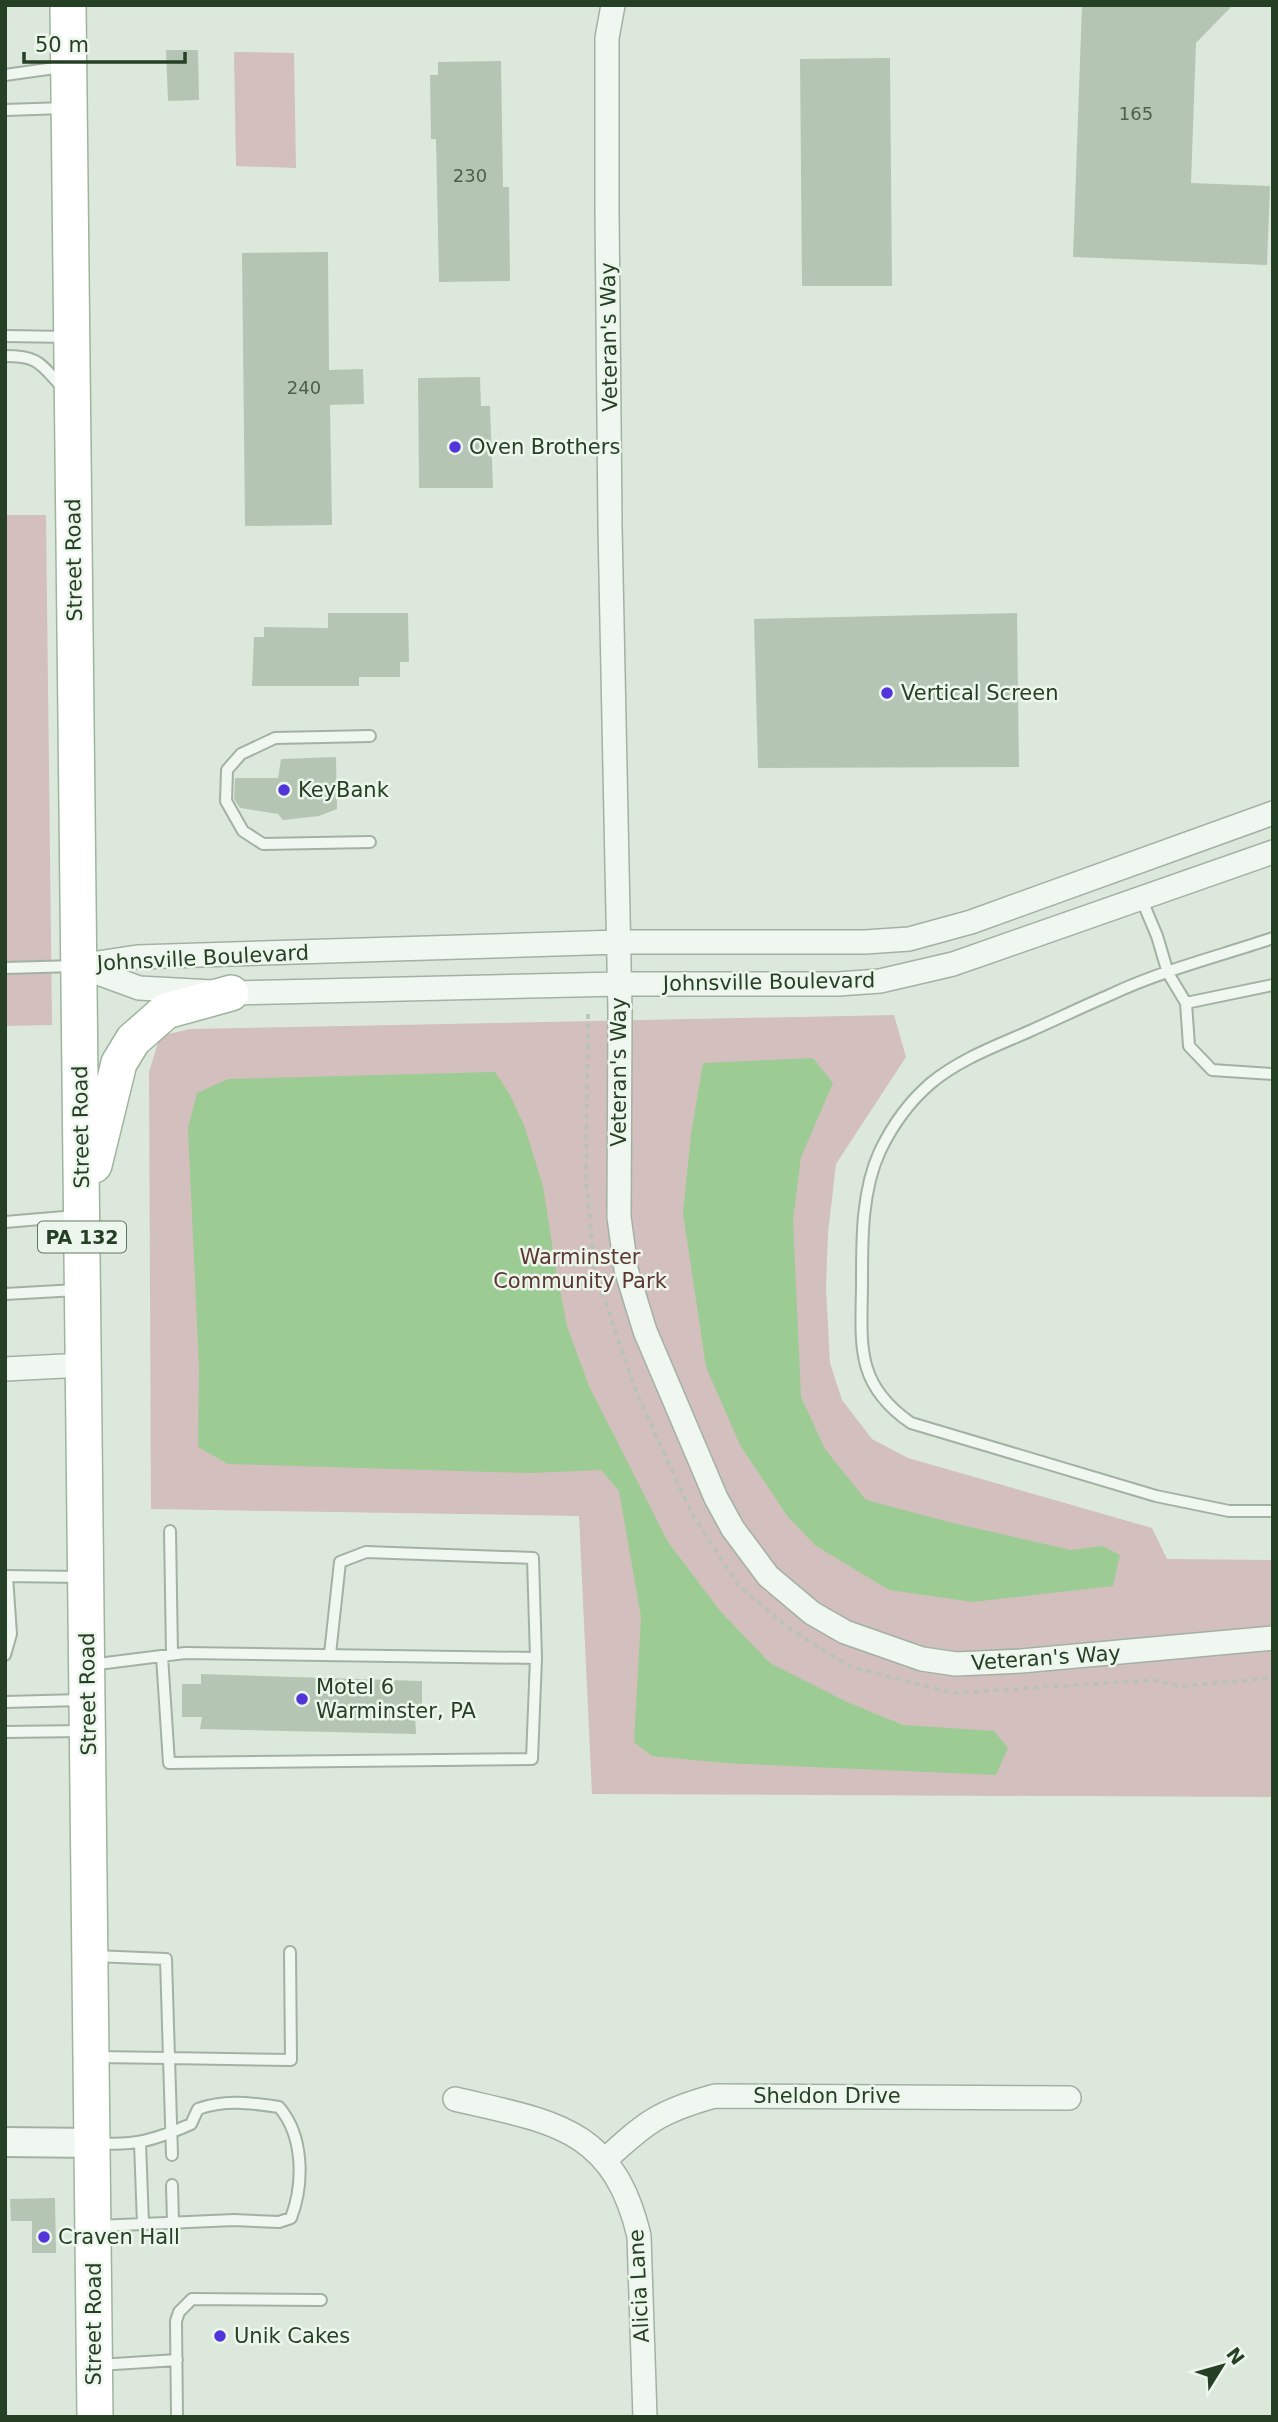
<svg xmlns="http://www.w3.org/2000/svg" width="1278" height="2422" font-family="'DejaVu Sans',sans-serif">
<rect width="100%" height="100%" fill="#dde8dd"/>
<path fill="#d3bfbd" d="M234,52L294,53L296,168L236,166Z
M5,515H46L52,1025L5,1026Z
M894,1015L906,1057L836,1164L828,1233L826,1288L830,1363L842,1400L872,1439L908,1458L1152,1528L1167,1559L1273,1560V1797L592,1794L579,1516L151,1509L149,1072L160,1036L190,1029Z"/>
<path fill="#9ccc94" d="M813,1058L833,1083L801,1157L793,1220L801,1397L825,1449L866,1500L953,1523L1071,1550L1103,1546L1120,1555L1113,1586L973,1602L889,1590L816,1546L788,1517L740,1445L706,1367L683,1213L691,1134L703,1063Z
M495,1072L509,1093L524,1125L543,1186L556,1269L567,1326L589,1386L668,1542L721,1612L770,1663L847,1702L903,1725L994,1731L1008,1748L996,1775L725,1763L652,1756L634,1742L641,1617L619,1491L601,1470L530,1473L228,1464L198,1447L199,1368L188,1128L197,1093L228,1079Z"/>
<path fill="#b4c6b3" d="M1082,5H1233L1196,43L1191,183L1270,186L1267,265L1073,257Z
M166,50H198L199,100L168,101Z
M890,58L892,286H802L800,59Z
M501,61L503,187H509L510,281L439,282L436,139H431L430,75H438V62Z
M328,252L329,370L363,369L364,404L330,405L332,525L245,526L242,253Z
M480,377L481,406H490L493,488H419L418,378Z
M328,613H408L409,662H400V677H359V686H252L254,637H264V627L328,628Z
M1017,613L1019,767L758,768L754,619Z
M336,757L337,809L319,816L283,820L278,814L240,808L234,799L235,778H278L281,759Z
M201,1674L422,1681V1714L415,1715L416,1734L200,1729L202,1717H182V1684H201Z
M55,2198L56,2253H32V2221H11L10,2199Z"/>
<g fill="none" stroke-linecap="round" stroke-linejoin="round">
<defs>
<path id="service" d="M5,75L62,67
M5,110L65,108
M5,336L69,337
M5,356C40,356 40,364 63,388
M370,736L275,738L241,754L227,770L226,801L243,831L263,844L370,842
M1141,898L1157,936L1168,973L1186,1003L1189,1046L1212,1070L1273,1074
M1273,938C1220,956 1163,970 1112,994C1084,1006 1057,1019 1030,1031C996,1046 960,1059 931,1083C910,1101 892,1126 880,1151C861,1192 862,1242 862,1287C861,1347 856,1385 911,1423L1156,1496L1229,1511H1273
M5,968L76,966
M1186,1003L1273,985
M5,1222L76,1216
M5,1294L77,1290
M170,1531L172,1654
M5,1576L80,1577
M330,1654L340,1562L366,1552L533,1558L536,1658
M5,1655L11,1634L7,1576
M90,1665L185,1653L536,1658L532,1759L169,1763L162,1656
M5,1702L81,1700
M5,1732L83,1731
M94,1956L166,1959L169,2058L97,2057
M96,2143C135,2146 155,2140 191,2124L198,2109C225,2099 251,2103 279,2107C304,2136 304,2184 291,2218L279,2222L234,2220L143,2224L140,2143
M172,2155L169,2058L291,2060L290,1952
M172,2185L173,2222
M96,2226L143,2224
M99,2365L177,2360
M177,2417L176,2321L179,2312L192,2299L321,2300"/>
<path id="minor" d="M613,5L607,38V209L610,526L620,1011L619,1217L626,1269L645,1331L716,1498L733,1529L768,1576L812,1613L845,1632L922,1659L956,1664L1021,1661L1273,1638
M84,965L137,957L619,942H865L909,939L971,922L1273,813
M79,966L139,988L231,993L619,984H838L880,981L953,964L1273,852
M5,1369L84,1365
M455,2099C551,2122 613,2126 639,2236L645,2417
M605,2160C646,2122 660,2111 715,2096L1069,2098"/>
<path id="tertiary" d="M5,2142L93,2143"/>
<path id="primary" d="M68,5L95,2417
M94,1165L119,1063L133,1040L166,1011L231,993"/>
</defs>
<use href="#service" stroke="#a2b2a2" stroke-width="14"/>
<use href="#minor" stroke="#a2b2a2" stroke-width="26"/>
<use href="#tertiary" stroke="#a2b2a2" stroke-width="32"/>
<use href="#primary" stroke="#9db59b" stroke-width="38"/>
<path stroke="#b7c3b7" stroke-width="3.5" stroke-dasharray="5 5" stroke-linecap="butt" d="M588,1014L586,1181L595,1272L637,1394L691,1512L738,1585L790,1629L851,1667L953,1693L1153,1680L1180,1686L1273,1678"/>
<use href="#service" stroke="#f0f6f0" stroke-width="10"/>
<use href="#minor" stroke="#f0f6f0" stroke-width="23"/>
<use href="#tertiary" stroke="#f0f6f0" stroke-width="28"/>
<use href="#primary" stroke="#fff" stroke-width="35"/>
</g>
<g fill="#5234db" stroke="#edf6ec" stroke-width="2.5">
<circle cx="455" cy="447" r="7"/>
<circle cx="887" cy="693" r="7"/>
<circle cx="284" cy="790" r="7"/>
<circle cx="302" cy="1699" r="7"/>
<circle cx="44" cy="2237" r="7"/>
<circle cx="220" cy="2336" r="7"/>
</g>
<g text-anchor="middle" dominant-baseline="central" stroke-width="5" stroke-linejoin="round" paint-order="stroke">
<g font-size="18" fill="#4a6248">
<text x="1136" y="113">165</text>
<text x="470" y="175">230</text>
<text x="304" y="387">240</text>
</g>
<rect fill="#edf6ec" stroke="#627761" stroke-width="2" x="38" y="1221.5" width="88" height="31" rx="5"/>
<g font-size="19" font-weight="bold" fill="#264025">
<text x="82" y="1237">PA 132</text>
</g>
<g font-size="21" fill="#264025" stroke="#edf6ec">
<text transform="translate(609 337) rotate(-91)">Veteran's Way</text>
<text transform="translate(74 560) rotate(-91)">Street Road</text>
<text transform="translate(203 958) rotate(-3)">Johnsville Boulevard</text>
<text transform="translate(769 982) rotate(-1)">Johnsville Boulevard</text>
<text transform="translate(619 1072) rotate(-90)">Veteran's Way</text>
<text transform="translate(81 1127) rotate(-91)">Street Road</text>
<text transform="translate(1046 1658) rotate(-4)">Veteran's Way</text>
<text transform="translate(88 1694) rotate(-91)">Street Road</text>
<text x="827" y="2096">Sheldon Drive</text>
<text transform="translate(639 2286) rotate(-93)">Alicia Lane</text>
<text transform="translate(94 2324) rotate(-90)">Street Road</text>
</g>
<g font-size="21" fill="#264025" stroke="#edf6ec" text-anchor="start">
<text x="469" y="447">Oven Brothers</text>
<text x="901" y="693">Vertical Screen</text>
<text x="298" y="790">KeyBank</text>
<text x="316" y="1687">Motel 6<tspan x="316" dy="24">Warminster, PA</tspan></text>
<text x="58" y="2237">Craven Hall</text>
<text x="234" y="2336">Unik Cakes</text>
</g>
<g font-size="21" fill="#5d3731" stroke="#edf6ec">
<text x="580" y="1257">Warminster<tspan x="580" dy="24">Community Park</tspan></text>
</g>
</g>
<rect width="1278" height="2422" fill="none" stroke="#264025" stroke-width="14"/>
<g transform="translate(1222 2366) rotate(53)" stroke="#edf6ec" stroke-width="5" paint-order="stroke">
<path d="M0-5L12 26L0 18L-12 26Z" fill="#264025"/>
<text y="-10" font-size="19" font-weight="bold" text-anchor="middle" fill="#264025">N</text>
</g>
<path d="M24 52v10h161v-10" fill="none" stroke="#264025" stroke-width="3.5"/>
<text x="35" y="52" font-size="21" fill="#264025" stroke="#edf6ec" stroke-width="5" paint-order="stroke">50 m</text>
</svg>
